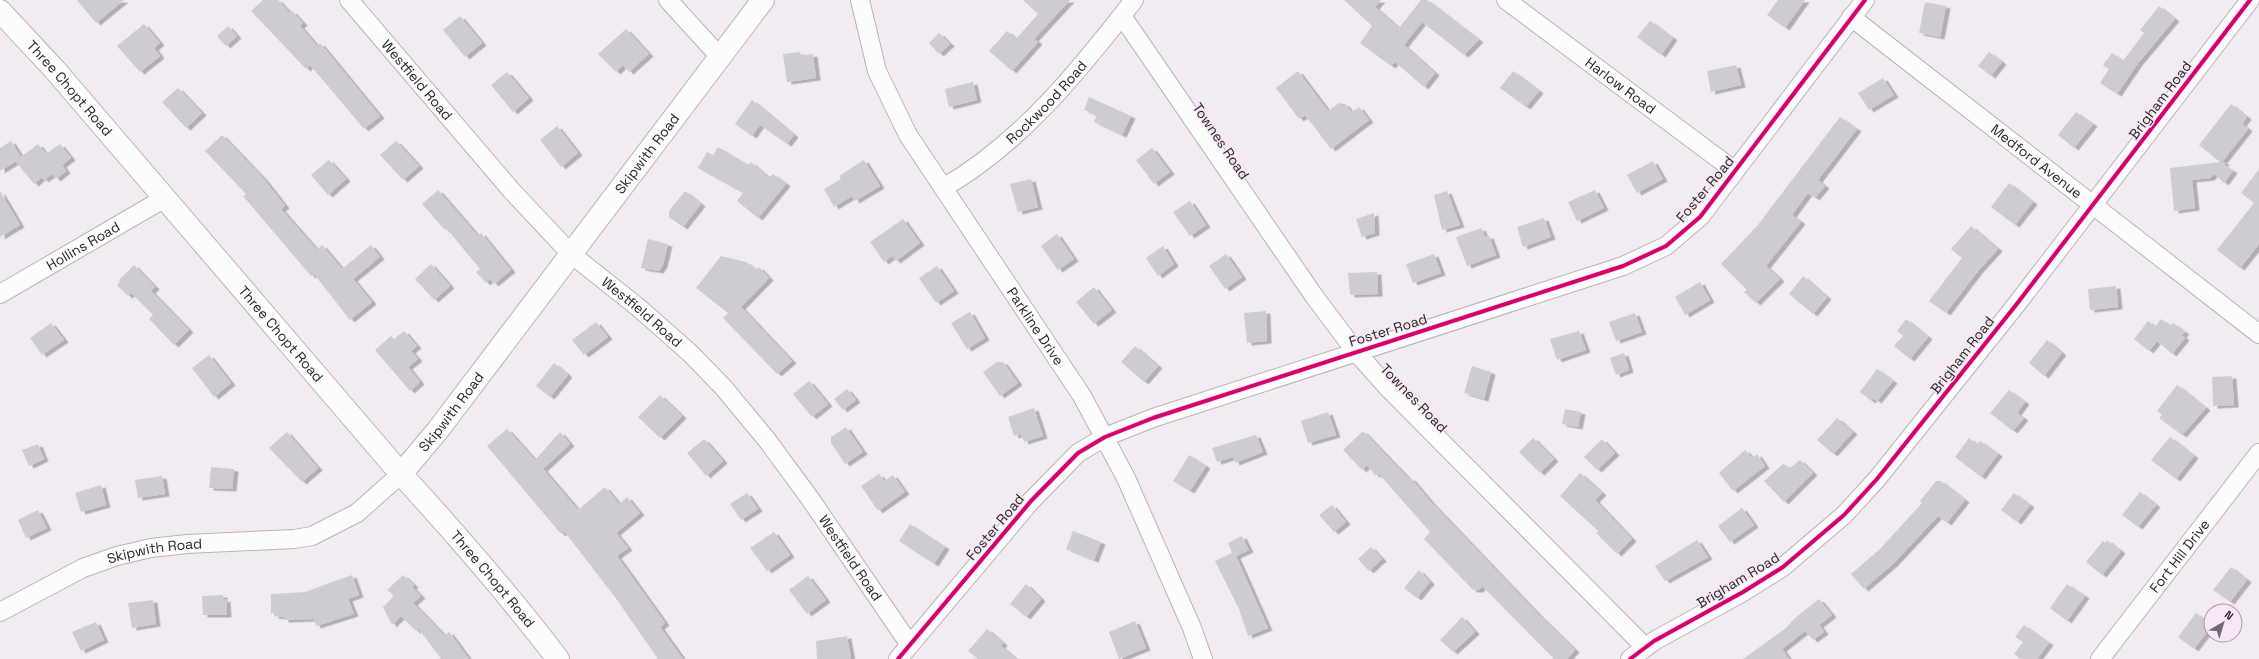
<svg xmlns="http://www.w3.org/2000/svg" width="2259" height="659" font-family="'Space Grotesk',sans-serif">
<defs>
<filter id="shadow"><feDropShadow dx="4.5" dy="2.5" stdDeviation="0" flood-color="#0004"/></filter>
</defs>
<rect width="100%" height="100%" fill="#f2ecf2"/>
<path fill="#ceccd1" filter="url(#shadow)" d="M77,0H124L96,23Z
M263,0H278L290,13L292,11L303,23L300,26L317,46L320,43L380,116L364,129L310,65L306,69L251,11Z
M1023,0H1070L1034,39L1038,42L1012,71L989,51L1007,31L1016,39L1038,14Z
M1344,0H1381L1375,7L1399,28L1421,0H1427L1479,40L1464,55L1422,22L1404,45L1435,73L1424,87L1395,62L1391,66L1360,43L1372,26Z
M1778,0H1805L1785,28L1767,15Z
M1925,2L1946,6L1940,37L1919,33Z
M2159,6L2175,19L2138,63L2117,94L2100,83L2109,69L2103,65L2112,53L2123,61L2144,33L2140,30Z
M460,16L482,43L465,57L443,30Z
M1650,21L1673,38L1661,55L1637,37Z
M144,24L160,43L154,48L160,56L140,72L117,46Z
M228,26L237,36L226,46L217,36Z
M626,29L649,54L629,72L623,65L616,72L598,54Z
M939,33L950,44L939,54L929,43Z
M800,52L801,56L813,54L816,78L787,82L783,54Z
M1989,52L2002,62L1991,76L1978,66Z
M1736,65L1741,85L1711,92L1707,71Z
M1298,71L1328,111L1339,103L1345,104L1351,112L1359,107L1369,120L1331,149L1305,115L1299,119L1276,88Z
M1513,71L1539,91L1526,107L1500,88Z
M507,72L529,98L513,112L491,85Z
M1883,78L1894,95L1869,110L1858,93Z
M973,82L977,100L949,107L945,89Z
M178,88L202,113L186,128L162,102Z
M1089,97L1131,116L1122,135L1094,122L1097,115L1084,110Z
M752,100L794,135L787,144L760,125L752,136L735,124Z
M2231,104L2247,117L2242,124L2248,129L2222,162H2226L2223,164L2233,171L2224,183L2214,174L2210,178L2192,180L2195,208L2174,211L2170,168L2220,162L2199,145Z
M2076,112L2093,124L2074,148L2058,135Z
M1840,117L1857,129L1818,180L1825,186L1815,198L1808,193L1792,215L1801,222L1766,266L1780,279L1756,303L1744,292L1747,290L1721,264L1757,226Z
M557,126L578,153L561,167L540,140Z
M222,135L264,179L285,206L281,209L317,250L322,245L342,269L371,245L380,257L353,279L372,302L350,320L314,274L311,276L243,196L246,194L205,151Z
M11,141L21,157L38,144L46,154L60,144L71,158L62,165L66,171L56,179L52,174L44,180L42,177L34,184L16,162L18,160L0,171V148Z
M396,141L419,166L403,180L380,155Z
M718,147L748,165L751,162L769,178L773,174L786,184L758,218L737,201L743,193L698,168L707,152L713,155Z
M1152,148L1170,172L1154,184L1136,160Z
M329,160L346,179L328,195L311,175Z
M864,160L880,186L855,201L852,196L834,207L824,189L841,179L839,176Z
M1653,161L1663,179L1637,193L1627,175Z
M2259,169V244L2240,268L2217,250L2254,203L2241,193Z
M1031,179L1038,207L1018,212L1010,184Z
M2009,183L2033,202L2015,225L1991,207Z
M438,190L478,236L481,233L511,270L494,284L490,279L486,283L476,272L480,269L447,229L445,230L422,204Z
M1595,190L1604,208L1577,221L1568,202Z
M0,191L20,225L0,237Z
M685,191L701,204L683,227L669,217V211Z
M1447,191L1460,225L1442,230L1434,195Z
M1190,201L1206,225L1190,236L1173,212Z
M1374,213L1375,233L1362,237L1356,219Z
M1544,218L1551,237L1523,247L1517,227Z
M903,219L920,243L896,261L892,256L884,262L870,242Z
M1971,226L1998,249L1978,271L1946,313L1929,301L1962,258L1951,249Z
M1481,228L1485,237L1489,236L1496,255L1467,266L1456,237Z
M1057,234L1074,259L1058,270L1041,246Z
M648,239L668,244L663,265L659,271L641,268Z
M1163,246L1174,264L1158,276L1146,258Z
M1226,254L1242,277L1225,289L1209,266Z
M1434,254L1441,273L1413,283L1406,264Z
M721,256L746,262L756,270L759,267L769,278L741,307L792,361L777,374L723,318L728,313L696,288Z
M431,264L450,286L434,300L415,279Z
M134,265L155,287L151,291L189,330L174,345L149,319L153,315L131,293L128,296L117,285L120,282L119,280Z
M937,266L954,291L936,303L919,278Z
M1377,272L1378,294L1350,295L1348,273Z
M1803,276L1827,297L1813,314L1789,294Z
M1700,282L1710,300L1685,315L1675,297Z
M2116,286L2118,307L2090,310L2088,289Z
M1094,287L1112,310L1094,324L1076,302Z
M1266,311L1267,341L1247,343L1244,313Z
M970,312L985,338L967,349L951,323Z
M1635,313L1642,332L1616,341L1609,322Z
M1906,319L1928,337L1910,359L1894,346L1903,336L1897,331Z
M2161,319L2171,326L2173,323L2185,332L2182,335L2185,338L2172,354L2157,341L2149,351L2134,339L2148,321L2155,327Z
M596,322L608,337L584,355L572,340Z
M51,323L64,340L42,355L30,338Z
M404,331L417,346L411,351L418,359L408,367L420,382L410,391L375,350L391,336L394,339Z
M1579,331L1586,350L1557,360L1550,339Z
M2047,340L2062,353L2044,376L2029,363Z
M1135,346L1158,366L1144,382L1121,362Z
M1624,353L1629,370L1616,375L1610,358Z
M209,355L231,383L214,397L192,368Z
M997,362H1003L1018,383L1000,396L983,372Z
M554,363L568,375L550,397L536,386Z
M1472,366L1491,372L1484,399L1464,393Z
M1877,369L1893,381L1877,401L1873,398L1871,401L1860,392Z
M2232,376L2234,405L2213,406L2212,377Z
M809,381L828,404L812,417L793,394Z
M2177,385L2206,408L2182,435L2159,418L2162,415L2157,411Z
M847,389L856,400L843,410L834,399Z
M2009,390L2025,402L2017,413L2024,418L2013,431L1990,413Z
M660,395L682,416L660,438L638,417Z
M1034,408L1043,436L1024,442L1021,434L1014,436L1008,417Z
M1565,409L1581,412L1578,427L1562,424Z
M1328,412L1336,435L1308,443L1301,421Z
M1837,418L1853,432L1833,454L1817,440Z
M846,427L863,452L845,464L831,443V437Z
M507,429L535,460L560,432L570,444L543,469L578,510L605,487L619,504L627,497L640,513L616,533L628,548L617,556L665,623L660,627L683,659H658L617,600L564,531L561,534L487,446Z
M1363,431L1409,479L1411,478L1430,501L1539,615L1575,650L1567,659H1554L1482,586L1479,590H1473L1424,539L1430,532L1379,474L1375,475L1367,465L1362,470L1343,450Z
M287,432L318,468L302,482L269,448Z
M1256,435L1263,452L1235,463L1233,457L1217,462L1212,448Z
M2170,437L2194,456L2176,479L2151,460Z
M1533,438L1554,459L1540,473L1519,452Z
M1969,438L1977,445L1980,441L1998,454L1981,477L1955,457Z
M704,439L723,461L706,476L687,453Z
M1602,439L1615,453L1597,470L1584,457Z
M38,444L44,459L29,466L22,450Z
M1745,450L1752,458L1757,454L1765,466L1733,491L1719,473Z
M1189,455L1206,466L1190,491L1173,481Z
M1800,460L1813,473L1784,502L1764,481L1783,464L1790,468Z
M211,467L234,469L232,489L209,488Z
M1580,473L1602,493L1595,500L1632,539L1617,554L1596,533L1598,531L1560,496Z
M879,474L884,481L893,475L905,492L878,511L861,486Z
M162,476L165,494L138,498L135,480Z
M1936,481H1941L1965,500L1947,523L1938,516L1893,564L1864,589L1851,574L1880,549L1922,503L1920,501Z
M101,485L106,505L81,512L75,493Z
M2140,492L2156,505L2138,527L2122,515Z
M747,493L758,509L741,520L730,504Z
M2014,493L2030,505L2017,522L2001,510Z
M1332,505L1346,522L1334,532L1319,515Z
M1742,508L1754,525L1730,542L1718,526Z
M38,510L47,528L26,538L18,520Z
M910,524L945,547L934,564L899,541Z
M1073,531L1101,542L1094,560L1066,549Z
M774,532L790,555L767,571L750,548Z
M1242,536L1249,550L1236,556L1268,628L1248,636L1239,609L1215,561L1232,553L1228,543Z
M1697,540L1708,557L1665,581L1655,566Z
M2107,540L2121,551L2102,575L2086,562L2103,541L2105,543Z
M1371,547L1382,559L1369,571L1358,559Z
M2231,567L2247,580L2230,602L2213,590Z
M1419,570L1430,582L1417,598L1404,588Z
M352,575L359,595L348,599L354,614L316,626L314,619L284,620V617L274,616V613L271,614V594L305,592Z
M403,575L414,585L412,587L421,596L413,603L444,635L449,632L469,659H441L418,628L416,631L401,616L392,625L383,607L392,598L393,595L387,590Z
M808,576L826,600L807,614L789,590Z
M1026,584L1041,599L1026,617L1010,604Z
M2067,584L2085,596L2067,621L2050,608Z
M223,595V600L226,599L227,615H203L202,596Z
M1819,599L1832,615L1819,625L1824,632L1813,640L1805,631L1782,649L1789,659H1743L1786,628L1795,618Z
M153,600L156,624L132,628L128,603Z
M2196,613L2211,624V627L2194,649L2178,637Z
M1462,617L1475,632L1453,652L1440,640Z
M1135,621L1146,648L1119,659L1109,632Z
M96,622L104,640L81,651L72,632Z
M2024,625L2049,643L2037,659H2021L2014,654L2023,642L2015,637Z
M987,629L1003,643L1001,646L1016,659H978L968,651Z
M847,636L851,659H817L816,641Z"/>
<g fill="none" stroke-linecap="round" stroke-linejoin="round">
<defs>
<g id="minor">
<path id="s1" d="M349,0L511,190L571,254L639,308L691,354L723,387L767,440L811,500L910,645"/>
<path d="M668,0L720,57"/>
<path id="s2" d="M860,0L877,71L908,135L1082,396L1126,478L1192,628L1203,659"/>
<path id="s3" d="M1506,0L1735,171"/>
<path d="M1122,16L1314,296L1356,352L1389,389L1645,647"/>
<path id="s4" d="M1851,17L2259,334"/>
<path id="s5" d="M943,188C1021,143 1079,71 1134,0"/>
<path id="s6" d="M0,294L165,198"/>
<path id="s7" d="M0,612L83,568L117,556L151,548L187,544L294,539L312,536L357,513L401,474"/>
<path d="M898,659L1031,501L1078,453L1105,437L1153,418L1623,266L1666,246L1700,217L1865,0"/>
<path d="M1630,659L1654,641L1743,592L1783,567L1844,515L1877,479L2016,305L2250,0"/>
<path id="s8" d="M2100,659L2259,453"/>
</g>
<g id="major">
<path id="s9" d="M0,11L55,70L401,474C456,534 509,595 558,659"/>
<path id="s10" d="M401,474L438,430L763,0"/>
</g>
</defs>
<use href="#minor" stroke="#b9b3b8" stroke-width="20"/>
<use href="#major" stroke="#b9b3b8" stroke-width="24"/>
<use href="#minor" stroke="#fdfcfd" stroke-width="18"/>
<use href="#major" stroke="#fdfcfd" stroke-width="22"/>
<defs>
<path id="cycleway" d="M898,659L1031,501L1078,453L1105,437L1153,418L1623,266L1666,246L1700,217L1865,0
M1630,659L1654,641L1743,592L1783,567L1844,515L1877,479L2016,305L2250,0"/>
</defs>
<use href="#cycleway" stroke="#f6e8f5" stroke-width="6"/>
<use href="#cycleway" stroke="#d6006c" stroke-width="4"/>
</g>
<g text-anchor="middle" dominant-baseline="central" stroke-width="3" stroke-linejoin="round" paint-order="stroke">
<g font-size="14" fill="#2a252a" stroke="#f6e8f5">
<text stroke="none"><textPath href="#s1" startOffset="105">Westfield Road</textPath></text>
<text stroke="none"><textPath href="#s3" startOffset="143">Harlow Road</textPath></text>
<text stroke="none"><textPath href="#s9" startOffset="104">Three Chopt Road</textPath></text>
<text transform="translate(2160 100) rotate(-53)">Brigham Road</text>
<text stroke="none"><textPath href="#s5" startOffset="135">Rockwood Road</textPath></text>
<text transform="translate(1221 141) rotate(56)">Townes Road</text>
<text stroke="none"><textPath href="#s10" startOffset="404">Skipwith Road</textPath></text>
<text stroke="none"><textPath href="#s4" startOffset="235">Medford Avenue</textPath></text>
<text transform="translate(1705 189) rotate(-50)">Foster Road</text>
<text stroke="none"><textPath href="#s6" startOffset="96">Hollins Road</textPath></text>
<text stroke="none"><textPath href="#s1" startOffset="429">Westfield Road</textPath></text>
<text stroke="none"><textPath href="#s2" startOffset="374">Parkline Drive</textPath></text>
<text transform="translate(1388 330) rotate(-17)">Foster Road</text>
<text stroke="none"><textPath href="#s9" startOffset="428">Three Chopt Road</textPath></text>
<text transform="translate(1962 355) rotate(-52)">Brigham Road</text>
<text transform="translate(1414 398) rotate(46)">Townes Road</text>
<text stroke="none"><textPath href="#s10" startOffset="80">Skipwith Road</textPath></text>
<text transform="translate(995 527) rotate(-50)">Foster Road</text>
<text stroke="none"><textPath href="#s7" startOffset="168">Skipwith Road</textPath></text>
<text stroke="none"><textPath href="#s8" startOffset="130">Fort Hill Drive</textPath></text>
<text stroke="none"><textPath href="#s1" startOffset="753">Westfield Road</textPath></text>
<text stroke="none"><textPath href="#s9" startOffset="752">Three Chopt Road</textPath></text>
<text transform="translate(1738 580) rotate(-31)">Brigham Road</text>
</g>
</g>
<g transform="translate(2223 623) rotate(38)"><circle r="19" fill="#f6e8f5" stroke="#a49aa4"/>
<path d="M0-3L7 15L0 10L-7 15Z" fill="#706b70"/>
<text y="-6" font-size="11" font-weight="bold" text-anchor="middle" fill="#2a252a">N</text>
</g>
</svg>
